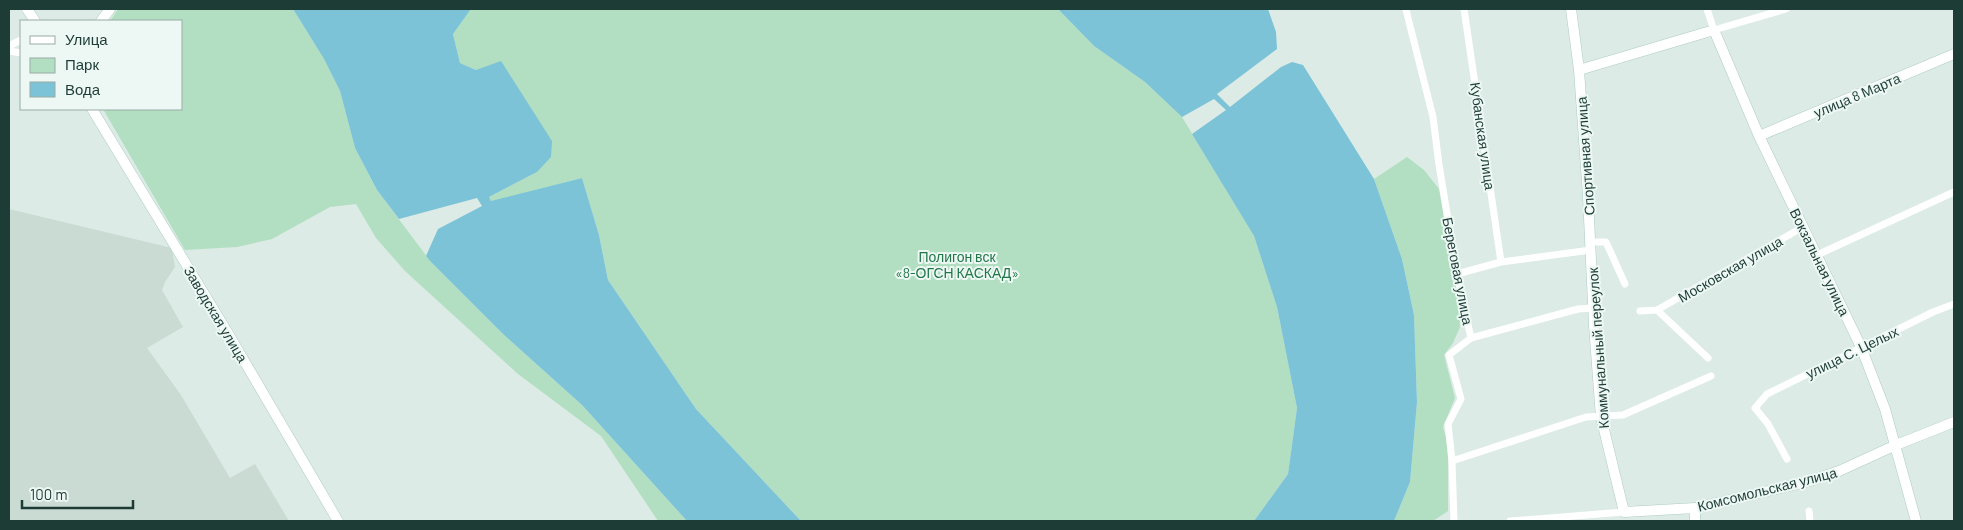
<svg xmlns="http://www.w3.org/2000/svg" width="1963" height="530" font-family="Barlow,sans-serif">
<rect width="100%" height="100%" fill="#dcebe5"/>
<path fill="#cadbd4" d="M9,209L172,248L175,267L165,282L162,290L183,327L147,348L181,395L230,478L255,464L289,521H9Z"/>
<path fill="#b2dfc2" d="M118,9H293L324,59L340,91L355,148L377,190L431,262L503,334L582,405L687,521H658L601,436L518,374L405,271L376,238L356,204L330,207L272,239L237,247L185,250L103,109H181V21H110Z
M471,9H1058L1094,46L1145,82L1182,117L1254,236L1277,307L1297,408L1288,474L1254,521H801L696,409L608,280L599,235L582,178L491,202L489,197L537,172L476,70L460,63L453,34Z
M1407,157L1424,170L1439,189L1458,299L1460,327L1453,343L1444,355L1455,398L1443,427L1448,444V511L1433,521H1394L1410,482L1417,402L1414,315L1402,259L1374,179Z"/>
<path fill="#7cc3d8" d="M293,9H471L453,34L460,63L476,70L501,61L552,141L551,157L537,172L489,197L491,201L582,178L599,235L608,280L696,409L801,521H687L582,405L503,334L431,262L426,256L438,229L482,206L477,198L399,219L377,190L355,148L340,91L324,59Z
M1058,9H1268L1276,32L1277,49L1217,94L1230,107L1281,67L1292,62L1303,65L1374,179L1402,259L1414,315L1417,402L1410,482L1394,521H1254L1288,474L1297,408L1277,307L1254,236L1192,134L1226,110L1214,99L1182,117L1145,82L1094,46Z"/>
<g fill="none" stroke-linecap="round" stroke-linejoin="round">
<defs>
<path id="secondary" d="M27,9L35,21
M1571,9L1579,70L1588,196L1594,325L1601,417L1624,512L1695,508L1810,481L1839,471L1896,445L1954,422
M101,21L110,9
M1579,70L1714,30L1759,136L1861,347L1885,409L1916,521
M92,109L229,335L338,521
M1759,136L1954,54
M1695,508V521"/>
</defs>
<use href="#secondary" stroke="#aeccc3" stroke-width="11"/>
<path stroke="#fff" stroke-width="7" d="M1464,9L1501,262
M1707,9L1714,30L1786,9
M1406,10L1433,117L1439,165L1457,274L1471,338L1449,355L1461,399L1448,424L1452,461L1454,521
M9,46L21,40
M9,51L21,53
M1591,242H1606L1625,284
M1817,255L1954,192
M1457,274L1501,262L1591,250
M1657,310L1803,227
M1640,311L1657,310L1708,358
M1471,338L1578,309L1593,308
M1787,459L1768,424L1755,408L1767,394L1933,312L1954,304
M1452,461L1586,417L1623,415L1711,376
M1809,511L1810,521
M1510,521L1624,512"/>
<use href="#secondary" stroke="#fff" stroke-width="10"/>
</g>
<g text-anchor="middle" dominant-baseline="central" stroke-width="4" stroke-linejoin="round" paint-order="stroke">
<g font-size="14" fill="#1d3c36" stroke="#edf7f3">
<text transform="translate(1857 95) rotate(-23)">улица 8 Марта</text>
<text transform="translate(1483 136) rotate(82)">Кубанская улица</text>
<text transform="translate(1585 156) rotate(-94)">Спортивная улица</text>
<text transform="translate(1820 262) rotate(64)">Вокзальная улица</text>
<text transform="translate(1730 269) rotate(-30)">Московская улица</text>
<text transform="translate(1458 271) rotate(79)">Береговая улица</text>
<text transform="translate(216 314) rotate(59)">Заводская улица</text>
<text transform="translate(1598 348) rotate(-94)">Коммунальный переулок</text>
<text transform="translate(1852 352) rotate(-26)">улица С. Целых</text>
<text transform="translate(1767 489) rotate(-14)">Комсомольская улица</text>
</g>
<g font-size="14" fill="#227749" stroke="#edf7f3">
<text x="957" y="256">Полигон вск<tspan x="957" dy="16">«8-ОГСН КАСКАД»</tspan></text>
</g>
</g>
<rect width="1963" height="530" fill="none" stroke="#1d3c36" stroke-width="20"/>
<rect x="20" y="20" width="162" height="90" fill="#edf7f3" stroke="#9aaca7"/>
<rect x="30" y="36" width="25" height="8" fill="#ffffff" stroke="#9aaca7"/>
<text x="65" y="45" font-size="15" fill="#1d3c36">Улица</text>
<rect x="30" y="58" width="25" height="15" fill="#b2dfc2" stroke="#9aaca7"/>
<text x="65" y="70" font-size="15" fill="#1d3c36">Парк</text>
<rect x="30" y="82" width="25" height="15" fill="#7cc3d8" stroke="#9aaca7"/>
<text x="65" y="95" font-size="15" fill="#1d3c36">Вода</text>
<path d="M22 500v8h111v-8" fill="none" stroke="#1d3c36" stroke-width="2.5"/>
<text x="30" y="500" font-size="15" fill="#1d3c36" stroke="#edf7f3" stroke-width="4" paint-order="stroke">100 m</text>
</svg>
